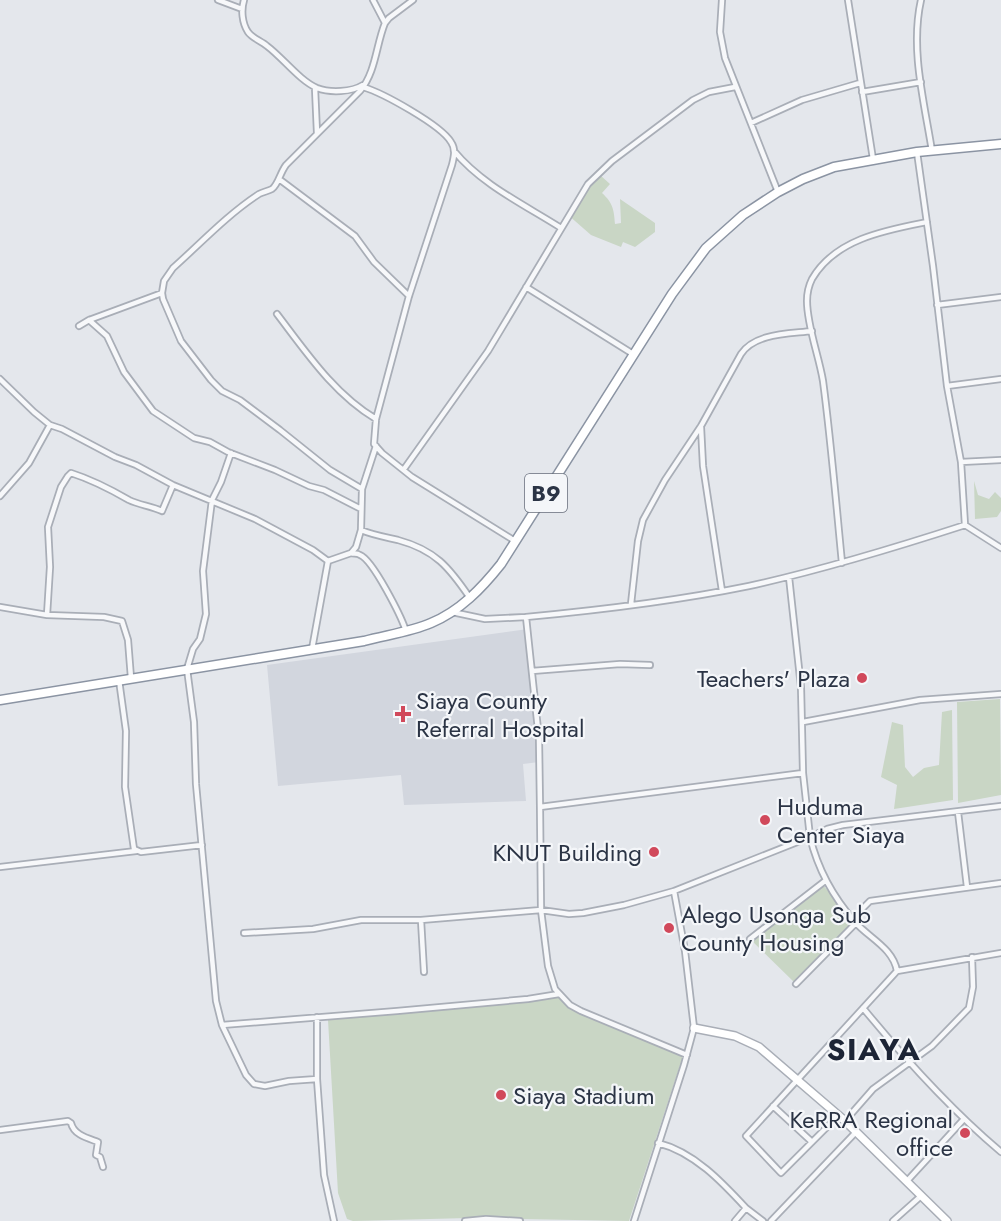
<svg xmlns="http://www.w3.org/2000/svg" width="1001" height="1221" font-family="Jost,sans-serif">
<rect width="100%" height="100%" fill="#e4e7ec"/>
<path fill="#d2d6de" d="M528,629L539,762L523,764L526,801L404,805L401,775L278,786L267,665Z"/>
<path fill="#c9d6c5" d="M600,175L610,184L602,193C613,203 614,210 615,224L621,223L620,199L655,223V232L635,247L623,242L621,247L591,235L567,214Z
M974,481L978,495L989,499L995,492L1001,498V511L997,517L975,519Z
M1000,699L1001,795L958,803L957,702Z
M952,710L953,800L894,809L897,785L881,777L892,722L903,725L905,767L913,777L924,768L939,765L942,712Z
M822,884L856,923L796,984L750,939Z
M559,994L583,1015L684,1053L629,1221L468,1218L353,1221L347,1219L338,1193L328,1020L462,1007Z"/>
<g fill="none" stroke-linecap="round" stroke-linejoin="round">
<defs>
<path id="minor" d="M218,0L242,9
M244,0C241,10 242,23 248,32C252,38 261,41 267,46C283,58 300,81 317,88C330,93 352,92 363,85
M373,0L385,23
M722,0L720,32L725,58L778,192
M848,0L873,159
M921,0C910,49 924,101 932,151
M363,87C383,93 441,125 451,142C456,149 454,157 452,165L409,296L376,419L374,444L382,453L412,477L515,541
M315,88L317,133
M862,92L921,82
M751,123L802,100L860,83
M454,151C482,185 525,205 561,228
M917,152L933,266L947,386L961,462L965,525
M279,179L355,236L374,262L409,296
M526,287L633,354
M937,305L1001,297
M277,314C306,352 334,394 376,419
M89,320L107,336L124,372L153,411L194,438L210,442L228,452L275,470L309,486L324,490L361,509
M79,326L89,320L162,293
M0,379L34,412L50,425L62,429L115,457L136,465L173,485L255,519L313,550L328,561L351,553L356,547L361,530L362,489L376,446
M947,386L1001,379
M701,427L703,466L722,591
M231,453L221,482L212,500L203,571L206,614L200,639L193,649L187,669L194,722L196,784L216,1001L222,1025L397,1011L528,999L559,994
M961,462L1001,460
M404,469L488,351L588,184L612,161L693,100L709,92L735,87
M362,489L330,470L280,430L240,400L222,391L211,380L181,341L163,299L162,293L164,281L173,268C201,243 227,215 259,194C263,192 268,191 272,189C278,185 280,173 286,165L360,91C376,72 376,45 385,23L389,18L413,0
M0,496L29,463L50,425
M361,530C373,535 385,537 398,540C435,550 449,567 470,598
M351,553C354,554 357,553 360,555C373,560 401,616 406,631
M842,563C836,502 831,441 823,381C819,356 807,326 807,301C807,294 809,285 812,279C835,239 886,230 927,222
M631,604L638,541L643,520L665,480L701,426L741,354C755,333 789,334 812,331
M0,607L47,615L104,617L122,621L128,640L131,678
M452,612L485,619L526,617L539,739L540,807L803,773
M47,615L50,567L48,527L61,487L68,476L71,473C93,480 110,489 129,500C139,505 151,506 162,511L173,485
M526,617C601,610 676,601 749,586C822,570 894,548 965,525L1001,548
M312,649L328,561
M532,671L620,664L650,665
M119,680L126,731L125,787L134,849L141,852L202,845
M803,722L920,700L1001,694
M540,807L541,910L548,966L555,989L570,1005L581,1011L687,1055
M958,812L967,887
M0,867L136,851
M244,933L313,929L361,920H421
M750,939L825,881
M897,971L1001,953
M424,972L421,920L541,910L569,914L583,913L624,905L674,891
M796,984L856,923L862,909L870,901L1001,883
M863,1008C905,1059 950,1109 1001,1152
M317,1017V1079L324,1175L334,1221
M222,1025L246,1075L254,1084L265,1086L289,1081L317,1079
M773,1106L812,1142
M839,1115L781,1173L746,1136L897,971C893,948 869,938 855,922C833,897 818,870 810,837L827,829L843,825L1001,806
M845,1121L873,1089L932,1046L969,1008L973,987L972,957
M0,1130L68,1121L71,1123C74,1135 87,1138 98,1142L96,1155L100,1157L103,1167
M658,1143C694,1152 722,1182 746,1208
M907,1181L964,1119
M465,1221L486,1219L520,1221
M634,1221L684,1065L694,1028L685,951L674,891L810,837L803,773L801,687L789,577
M735,1221L746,1208L763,1221
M771,1221L856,1132
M893,1221L921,1196"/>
<path id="secondary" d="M694,1028L735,1036L759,1047L845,1121L947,1221"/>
<path id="trunk" d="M0,700L364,641C386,635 410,632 431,623C460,611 482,588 501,564L672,294L706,248L743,215L778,192L803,179L834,167L917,152L1001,144"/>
</defs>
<use href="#minor" stroke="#a9aeb7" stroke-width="8"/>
<use href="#secondary" stroke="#a9aeb7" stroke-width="10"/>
<use href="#trunk" stroke="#8b94a3" stroke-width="11"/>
<use href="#minor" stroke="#f7f8fa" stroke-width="4.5"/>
<use href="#secondary" stroke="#fff" stroke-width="7"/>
<use href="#trunk" stroke="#fff" stroke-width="8"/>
</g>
<g fill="#d1495b" stroke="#f4f6f9" stroke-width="2">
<circle cx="862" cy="678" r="6"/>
<path d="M400 705h6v6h6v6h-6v6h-6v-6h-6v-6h6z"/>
<circle cx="765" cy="820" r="6"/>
<circle cx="654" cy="852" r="6"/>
<circle cx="669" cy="928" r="6"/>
<circle cx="501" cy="1095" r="6"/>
<circle cx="965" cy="1133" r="6"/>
</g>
<g text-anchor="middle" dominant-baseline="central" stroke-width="4.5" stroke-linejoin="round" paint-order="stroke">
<rect fill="#f4f6f9" stroke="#676e7b" stroke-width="1.5" x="525" y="474" width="42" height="38" rx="4.5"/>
<g font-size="22" font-weight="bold" fill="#2b3445">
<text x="546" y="493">B9</text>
</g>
<g font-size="24" fill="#2b3445" stroke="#f4f6f9" text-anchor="start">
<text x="850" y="678" text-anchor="end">Teachers' Plaza</text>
<text x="416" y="700">Siaya County<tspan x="416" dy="28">Referral Hospital</tspan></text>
<text x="777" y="806">Huduma<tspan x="777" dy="28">Center Siaya</tspan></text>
<text x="642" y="852" text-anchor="end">KNUT Building</text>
<text x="681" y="914">Alego Usonga Sub<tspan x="681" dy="28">County Housing</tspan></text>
<text x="513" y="1095">Siaya Stadium</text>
<text x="953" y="1119" text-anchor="end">KeRRA Regional<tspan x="953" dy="28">office</tspan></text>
</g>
<g font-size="30" font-weight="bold" letter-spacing="1.5" fill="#1d2536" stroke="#f4f6f9">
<text x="874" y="1049">SIAYA</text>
</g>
</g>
</svg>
